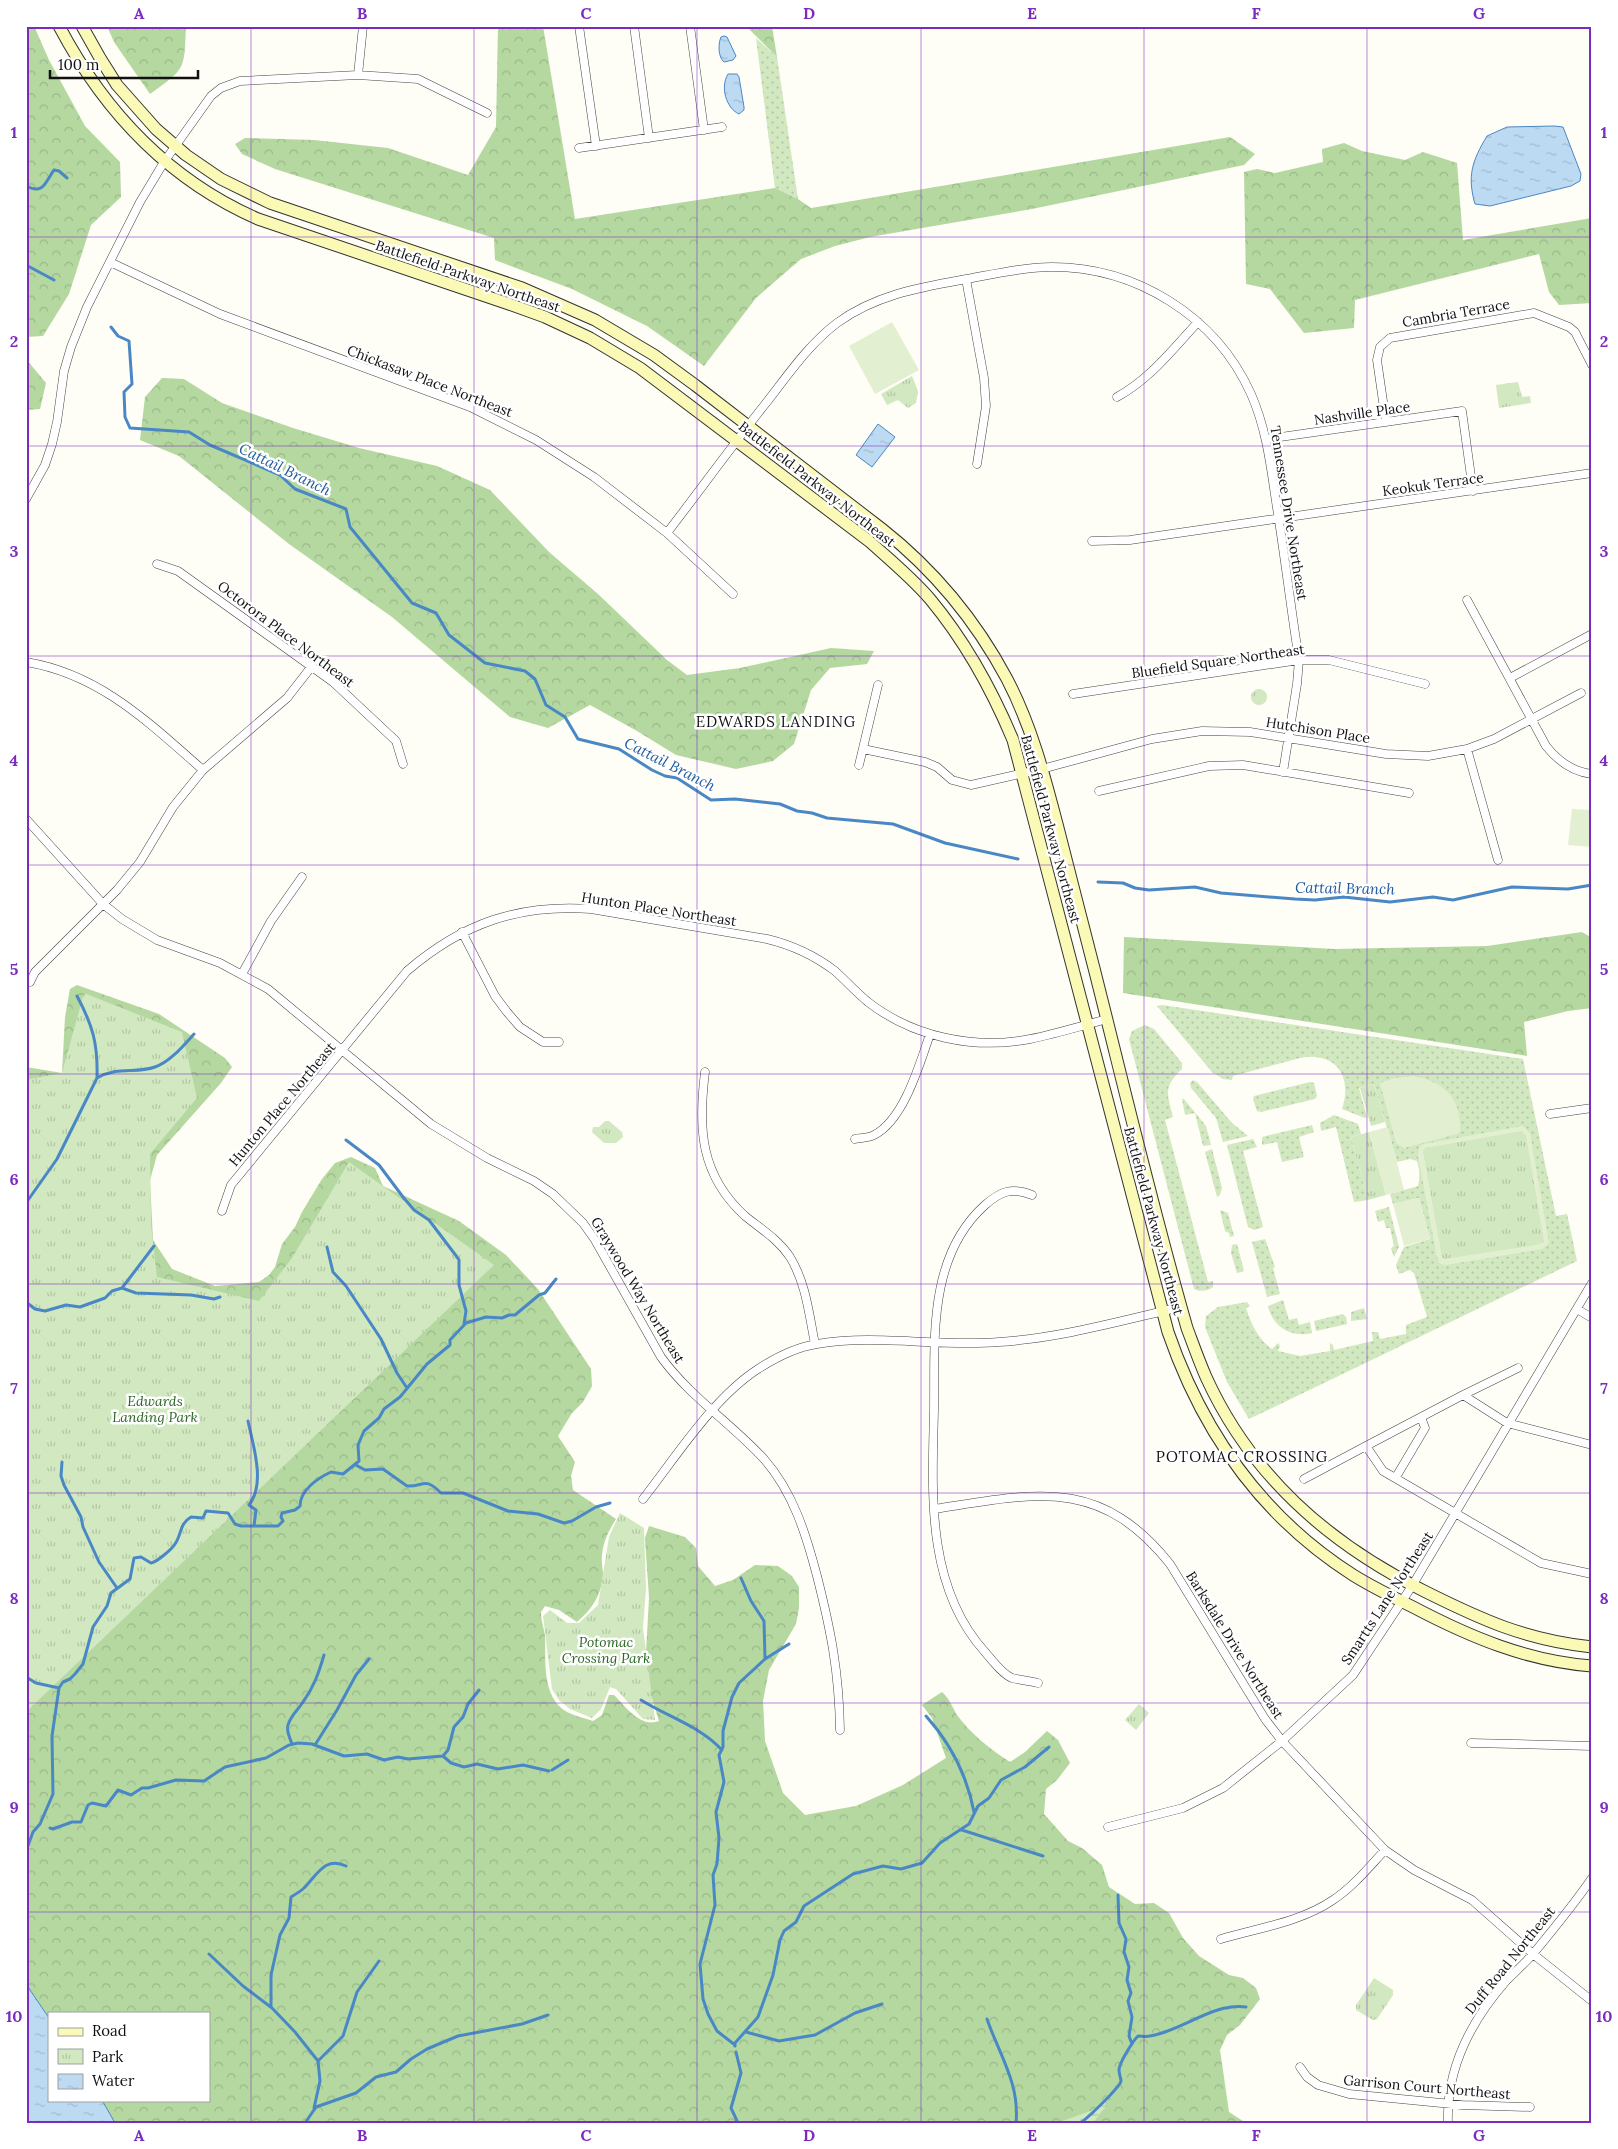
<svg xmlns="http://www.w3.org/2000/svg" width="1618" height="2149" font-family="Lora,serif">
<defs>
<pattern id="grass-dots" width="8" height="8" patternUnits="userSpaceOnUse" patternTransform="scale(1.25)"><rect width="8" height="8" fill="#d1e8c0"/><path d="M2 2h.1M6 6h.1" fill="none" stroke="#b2c6a4" stroke-width="1.8" stroke-linecap="round"/></pattern>
<pattern id="forest-crowns" width="20" height="18" patternUnits="userSpaceOnUse" patternTransform="scale(1.25)"><rect width="20" height="18" fill="#b4d8a0"/><path d="M2 6a3 3 0 1 1 6 0M12 15a3 3 0 1 1 6 0" fill="none" stroke="#9ab889"/></pattern>
<pattern id="wetland-marsh" width="20" height="14" patternUnits="userSpaceOnUse" patternTransform="scale(1.25)"><rect width="20" height="14" fill="#d1e8c0"/><path d="M1 5h8M5 5V1M11 12h8M15 12V8" fill="none" stroke="#b2c6a4"/></pattern>
<pattern id="park-tufts" width="24" height="20" patternUnits="userSpaceOnUse" patternTransform="scale(1.25)"><rect width="24" height="20" fill="#d1e8c0"/><path d="M3 7l-1-3M5 7V3M7 7l1-3M15 17l-1-3M17 17v-4M19 17l1-3" fill="none" stroke="#b2c6a4"/></pattern>
<pattern id="water-ripples" width="26" height="14" patternUnits="userSpaceOnUse" patternTransform="scale(1.25)"><rect width="26" height="14" fill="#bddaf3"/><path d="M2 4q2-2 4 0t4 0M15 11q2-2 4 0t4 0" fill="none" stroke="#a1bacf"/></pattern>
</defs>
<rect width="100%" height="100%" fill="#fefdf6"/>
<path fill="url(#grass-dots)" d="M756,38L777,57L798,199L775,188Z
M1162,1005L1523,1059L1556,1216L1567,1214L1577,1261L1249,1419L1227,1382L1205,1327L1206,1316L1218,1307L1247,1302L1250,1306L1246,1308C1251,1324 1258,1339 1272,1349L1278,1343L1280,1346L1278,1351L1300,1356L1330,1351V1343L1333,1345L1334,1350L1373,1341L1372,1332H1378L1380,1339L1406,1334V1325L1427,1317L1414,1273L1410,1270L1399,1274L1396,1265L1404,1247L1430,1239L1419,1198L1393,1204L1390,1194L1418,1186C1420,1178 1420,1170 1417,1161L1410,1159L1397,1162L1374,1084L1359,1088L1367,1117L1365,1118L1342,1109C1353,1077 1336,1051 1300,1058L1233,1076L1232,1080L1223,1079L1212,1072L1157,1006Z
M1145,1025L1154,1029L1182,1063V1069C1163,1087 1167,1093 1173,1117L1165,1120L1208,1282L1213,1281V1287C1209,1291 1199,1292 1194,1289L1129,1039L1132,1031Z
M1193,1080L1197,1082L1232,1123L1248,1136L1223,1142L1216,1118L1191,1088L1190,1083Z
M1310,1082L1314,1083L1317,1096L1315,1099L1261,1112L1257,1111L1253,1099L1254,1096Z
M1182,1099H1184L1206,1126L1211,1145L1203,1146L1195,1113L1185,1115Z
M1334,1115L1358,1124L1361,1134L1351,1137L1368,1200L1354,1202L1336,1127L1321,1131L1320,1123Z
M1312,1125L1314,1132L1299,1137L1304,1157L1282,1162L1277,1142L1262,1145V1137Z
M1253,1139L1257,1147L1243,1151L1263,1227L1254,1230L1248,1227L1227,1145Z
M1212,1149L1222,1188L1220,1195L1217,1197L1205,1152Z
M1389,1207L1399,1247L1394,1257L1391,1248L1394,1246L1390,1228H1386L1384,1220L1378,1222L1375,1211Z
M1220,1210L1228,1213L1234,1236L1230,1237L1229,1233L1225,1231Z
M1265,1239L1275,1267L1273,1268L1280,1294L1267,1297L1252,1242Z
M1237,1244L1244,1271L1237,1273L1231,1253L1232,1245Z
M1283,1300L1289,1320L1297,1318L1299,1325L1310,1322L1312,1333C1290,1338 1273,1327 1268,1306Z
M1364,1308L1367,1319L1351,1321V1312Z
M1343,1314L1346,1317L1347,1324L1316,1331L1314,1321Z"/>
<path fill="url(#forest-crowns)" d="M26,26H34L49,60L85,126L120,162L121,197L91,225L69,294L43,336L26,337Z
M107,26H186C184,71 186,68 150,94L114,42Z
M498,26H543L575,219L775,188L798,199L811,208L1230,137L1255,154L1244,165L1032,209L870,237L835,246L801,259L756,298L704,366L647,326L572,289L495,260L494,238L275,169L242,154L235,144L245,138L314,140L388,148L468,175L496,127Z
M746,26H772L777,57Z
M1344,143L1362,151L1405,160L1423,152L1457,163L1463,240L1592,218V303L1559,305L1549,292L1539,254L1355,300L1354,328L1304,333L1270,289L1246,284L1244,172L1257,169L1275,173L1323,162L1322,149Z
M26,359L46,383L40,409L26,410Z
M162,378L184,379L222,403L293,428L359,448L437,466L490,490L549,552L598,594L667,660L687,675L740,668L831,648L874,651L867,664L830,668L811,690L794,744L773,761L736,769L676,755L637,731L590,705L548,728L510,717L392,617L289,544L179,456L140,440L145,397Z
M1582,932L1592,938V1008L1568,1011L1524,1022L1527,1056L1123,993L1124,937L1334,949L1487,946Z
M77,985L159,1014L225,1058L232,1067L221,1083L157,1155L150,1180L153,1240L172,1269L215,1286L259,1282L269,1275L275,1267L282,1244L295,1227L302,1212L322,1179L335,1163L351,1157L375,1168L383,1186L459,1221L506,1255L538,1289L591,1369L592,1386L583,1402L572,1413L558,1436L575,1462L571,1476L573,1490L616,1519C609,1530 603,1542 602,1555C601,1562 603,1569 603,1575C601,1596 592,1609 577,1622L559,1610L545,1606L541,1612C541,1621 544,1628 545,1636C546,1660 541,1697 567,1712C575,1716 585,1718 593,1721L602,1715L609,1695H614C626,1707 640,1728 659,1721L648,1686L646,1653L649,1598L645,1538L649,1526L685,1537L696,1548L698,1566L715,1586L733,1580L755,1565L778,1566L792,1576L799,1587V1608L796,1624L769,1670L763,1701L765,1741L783,1793L805,1815L856,1806L903,1785L946,1758L932,1718L922,1705L942,1692C950,1699 952,1707 957,1715C971,1734 991,1750 1010,1762L1025,1752L1047,1731L1058,1740L1070,1763L1057,1780L1046,1789L1044,1814L1068,1841L1082,1848L1102,1865L1109,1887L1135,1904L1154,1903L1169,1913L1183,1938L1199,1956L1229,1975L1243,1978L1256,1988L1260,1999L1240,2025L1227,2035L1220,2050L1229,2112L1246,2123H115L102,2100H209V2013H49V2018L26,1984V1067L62,1073L65,1017L70,989Z"/>
<path fill="url(#wetland-marsh)" d="M1110,2093L1106,2106L1093,2123H1057L1093,2110Z"/>
<path fill="url(#park-tufts)" d="M912,376L918,391L916,403L908,408L898,400L887,405L881,394Z
M1518,382L1522,397L1530,396L1531,403L1499,408L1496,385Z
M1251 697a8 8 0 1 1 16 0a8 8 0 1 1-16 0Z
M84,993L182,1032L197,1098L150,1154L151,1225L157,1277L259,1301L292,1258L349,1162L494,1265L26,1712V1080L62,1073Z
M1374,1084L1385,1122L1371,1126L1360,1088Z
M605,1121H609L622,1132L623,1137L616,1143H604L592,1132L593,1127H599Z
M1522,1131L1526,1136L1544,1242L1536,1245L1444,1259L1442,1257L1423,1151L1425,1148Z
M1369,1132L1386,1195L1368,1200L1351,1137Z
M620,1513L644,1528L646,1588L643,1628L655,1720L643,1719L616,1689L610,1687L601,1709L592,1718L570,1709L559,1700L552,1689L543,1616L550,1610L567,1623H579L598,1605L609,1537Z
M1139,1704L1149,1713L1136,1730L1125,1720Z
M1374,1978L1393,1990V1995L1377,2019L1373,2020L1356,2010V2005Z"/>
<path fill="#e2f0d1" fill-rule="evenodd" d="M892,322L919,370L875,394L849,346Z
M1572,809L1592,810L1591,847L1568,845Z
M1413,1076C1445,1082 1462,1099 1460,1133L1404,1148L1396,1143L1380,1083L1395,1078Z
M1523,1126L1530,1133L1549,1243L1542,1249L1446,1265L1440,1264L1437,1257L1418,1156L1419,1147L1424,1144ZM1522,1131L1526,1136L1544,1242L1536,1245L1444,1259L1442,1257L1423,1151L1425,1148Z
M1388,1127L1404,1190L1386,1195L1369,1132Z
M1419,1198L1430,1239L1404,1246L1393,1204Z"/>
<path fill="url(#water-ripples)" stroke="#4988c5" d="M724,36L727,37L736,56L733,60L724,62C718,57 718,44 721,37Z
M728,74H737L739,77L744,107V110L739,114C726,108 720,87 728,74Z
M1554,126L1563,127L1581,174L1580,181L1571,186L1490,206L1475,204C1467,176 1472,161 1487,136L1507,127Z
M878,424L895,437L872,467L856,455Z
M26,1984L49,2018V2100H102L115,2123H26Z"/>
<g fill="none" stroke-linecap="round" stroke-linejoin="round">
<path stroke="#4988c5" stroke-width="3" d="M26,186C44,195 45,182 54,170L59,171L67,178
M26,265L54,280
M111,327L118,336L129,341L132,384L124,392L125,417L130,428L189,432L210,445L280,475L295,489L346,509L350,527L412,603L436,613L449,635L485,663L525,671L535,679L546,705L565,717L578,739L619,749L652,770L665,776L677,778L711,800L735,799L780,804L797,811L812,813L827,818L893,824L945,843L1018,859
M1098,882L1123,883L1135,888L1149,890L1195,887L1221,893L1295,899L1315,900L1344,897L1390,902L1433,897L1453,900L1512,887L1568,889L1592,885
M77,996C93,1026 98,1044 97,1078
M346,1140L379,1165L403,1197L414,1210L429,1220L457,1257L459,1260V1285L466,1311L464,1324
M26,1203L57,1159L97,1078C118,1066 135,1074 155,1067C170,1062 184,1045 194,1034
M327,1247L333,1272L346,1286L381,1339L397,1373L407,1388
M122,1288L154,1246
M26,1302L35,1309L45,1311L66,1305L80,1307L105,1298L112,1291L122,1288L136,1293L191,1295L214,1299L220,1297
M248,1421C253,1445 266,1484 249,1505L256,1510L254,1526
M62,1462L61,1476L64,1485L81,1517L83,1527L99,1562L117,1588
M356,1465L365,1470L383,1469L407,1486C424,1487 424,1476 441,1493H463L508,1511L538,1514L564,1523L572,1521L596,1507L610,1503
M741,1578L751,1601L764,1621L765,1659
M26,1677L36,1683L59,1688
M641,1700C668,1717 700,1726 722,1750
M926,1716C951,1744 967,1775 974,1812
M292,1744C290,1738 286,1731 288,1725C291,1715 298,1710 303,1702C314,1687 319,1672 324,1655
M315,1745L337,1710L356,1675L369,1659
M443,1756L448,1750L454,1727L463,1717L468,1704L479,1690
M552,1770L568,1760
M50,1828L53,1829L72,1822H81L88,1805L92,1803L106,1806L118,1790L131,1795L142,1788H148L176,1780L204,1781L225,1767L266,1758L289,1745L298,1743L312,1744L344,1756L367,1754L384,1760L398,1757L408,1759L443,1756L451,1763L464,1767L477,1764L498,1769L523,1765L549,1771
M962,1830L1043,1856
M26,1851L33,1832L40,1824L53,1794L52,1736L59,1688L63,1682L70,1679L75,1674L83,1664L93,1627L107,1606L111,1593L130,1579L134,1558L141,1557L151,1563C157,1562 172,1549 175,1544C182,1534 179,1524 191,1517L203,1518L206,1511L228,1513L235,1524L241,1526H278L283,1521L281,1517L282,1513L295,1510L300,1506C300,1490 318,1478 331,1472L343,1474L359,1461L358,1445L364,1431L379,1418L384,1409L400,1397L427,1364L450,1345V1340L466,1323L486,1317L502,1318L509,1315H515L539,1295L545,1293L556,1279
M1118,1895L1119,1923L1126,1939L1124,1952L1129,1967L1127,1980L1131,1993L1128,2001L1132,2017L1129,2036L1132,2044
M209,1954L243,1986L272,2008L295,2032L318,2061L320,2081L314,2108
M271,2007V1975L280,1935L289,1918L291,1897C296,1894 301,1891 304,1888C317,1875 325,1856 346,1866
M987,2019C999,2054 1020,2084 1016,2123
M746,2032L779,2041L815,2035L855,2013L882,2004
M735,2045L717,2031L708,2014L703,1999L700,1964L715,1905L713,1875L717,1864L719,1838L716,1812L724,1782L719,1755L723,1747V1731L732,1697L739,1683L765,1659L789,1644
M735,2046V2043L758,2017L773,1975L780,1940L784,1931L796,1922L804,1906L853,1874L883,1866L901,1869L922,1863L940,1843L969,1824L978,1806L989,1798L1001,1780L1025,1767L1049,1747
M736,2052L741,2073L731,2108L738,2123
M318,2061L343,2036L357,1992L379,1961
M305,2123L316,2107L356,2093L376,2077L396,2072L411,2059L427,2049L458,2036L522,2024L548,2015
M1080,2123C1087,2119 1120,2087 1121,2081C1121,2078 1119,2074 1119,2070C1119,2063 1133,2041 1138,2036C1142,2036 1146,2037 1150,2036C1183,2031 1211,2003 1246,2007"/>
<defs>
<path id="minor" d="M579,26L596,146
M634,26L649,138
M690,26L704,130
M358,75L363,26
M579,148L722,127
M110,262L220,314L470,407L536,440L594,477L667,533L733,594
M966,279L984,378L986,406L977,464
M1117,397C1150,379 1172,350 1198,322
M1386,422L1377,360L1380,347L1390,338L1534,313L1569,327L1575,332L1592,365
M1267,439L1462,411L1473,491
M26,499L45,465L52,444L57,422L64,371L71,347L87,307L140,202L164,162L211,96L221,88L240,81L358,75L418,79L487,113
M667,533C700,490 732,446 766,403C788,375 808,345 837,323C874,296 916,288 961,280C990,275 1022,267 1052,267C1136,267 1216,316 1251,394C1267,430 1271,469 1277,508C1285,558 1291,609 1299,660L1297,684L1283,772
M1092,541L1130,540L1592,473
M157,564L178,571L333,682L396,741L403,764
M1467,600L1546,746C1558,761 1573,772 1592,774
M26,662C100,674 149,723 203,770
M1510,678L1592,634
M1073,694L1299,660H1329L1425,684
M863,749L925,762L937,767L952,780L971,785L1042,769L1152,739L1202,731L1250,732L1386,754L1428,756L1467,749L1494,739L1581,693
M1467,749L1498,860
M859,765L878,685
M1099,791L1209,766L1243,765L1409,793
M26,819L103,904L122,919L157,940L220,963L268,989L431,1124L487,1158L534,1181L553,1194L583,1223L595,1240L661,1357C690,1397 731,1423 764,1459C793,1492 806,1534 817,1576C831,1631 839,1672 840,1730
M462,932L495,996L507,1012L520,1027L543,1042H559
M242,974L271,921L302,877
M30,982L35,972L117,890L140,862L173,807L203,770L287,698L312,666
M705,1072C698,1128 700,1175 745,1216C761,1229 778,1239 790,1257C806,1283 809,1314 815,1344
M1550,1114L1592,1108
M855,1139C861,1138 868,1138 874,1135C904,1120 920,1063 930,1034
M1032,1195C1012,1187 1001,1191 985,1205C927,1257 935,1341 934,1411C932,1493 926,1587 985,1652C992,1660 1002,1674 1012,1678C1020,1680 1030,1681 1038,1683
M222,1211L231,1185L407,971C463,923 518,904 591,909L767,939C792,945 814,955 835,971C846,981 856,992 868,1002C913,1037 974,1050 1030,1039C1055,1034 1081,1026 1107,1019
M1577,1309L1592,1318
M1463,1395L1518,1368
M1366,1446L1463,1395L1507,1423L1592,1445
M1396,1477L1425,1428L1421,1417
M1304,1479L1366,1446L1383,1471L1541,1563L1592,1574
M643,1499C676,1457 713,1398 758,1369C775,1358 797,1347 817,1344C877,1334 938,1347 999,1342C1061,1338 1120,1321 1181,1307
M934,1509C1033,1494 1099,1475 1170,1564L1265,1719L1282,1741L1385,1850L1414,1870L1472,1900L1533,1954L1592,2001
M1471,1743L1592,1746
M1108,1827L1183,1808L1223,1788L1282,1741L1353,1675L1412,1586L1592,1283
M1221,1939C1258,1928 1301,1922 1333,1900C1353,1887 1369,1867 1385,1850
M1300,2067L1307,2077L1318,2085L1349,2094L1462,2105L1530,2107
M1448,2123C1446,2068 1471,2021 1506,1981C1515,1972 1525,1963 1533,1954C1552,1931 1575,1903 1592,1878"/>
<path id="secondary" d="M59,26C104,111 169,180 258,219L509,304L545,317L590,338L640,368L869,541C890,560 912,578 930,599C965,641 992,690 1013,740L1168,1332C1203,1433 1262,1517 1353,1575C1372,1587 1393,1597 1413,1607C1470,1637 1527,1661 1592,1666
M82,26L100,58L117,85L156,129L186,155L221,179L270,203L522,288L595,320L654,355L695,385L882,529C934,570 976,621 1007,679C1031,725 1044,774 1057,824C1070,873 1082,923 1095,972C1125,1091 1153,1210 1187,1328C1193,1344 1199,1361 1206,1377C1251,1476 1328,1543 1424,1591C1482,1620 1526,1640 1592,1647"/>
</defs>
<use href="#minor" stroke="#444" stroke-width="9"/>
<use href="#secondary" stroke="#333" stroke-width="13"/>
<use href="#minor" stroke="#fff" stroke-width="8"/>
<use href="#secondary" stroke="#faf9b5" stroke-width="11"/>
</g>
<path fill="none" stroke="#7b2cbf" stroke-width="1" stroke-opacity="0.55" d="M251,26V2123M474,26V2123M697,26V2123M921,26V2123M1144,26V2123M1367,26V2123M26,237H1592M26,446H1592M26,656H1592M26,865H1592M26,1074H1592M26,1284H1592M26,1493H1592M26,1703H1592M26,1912H1592"/>
<g text-anchor="middle" dominant-baseline="central" stroke-width="5" stroke-linejoin="round" paint-order="stroke">
<g font-size="14" fill="#111" stroke="#fff">
<text transform="translate(468 276) rotate(19)">Battlefield Parkway Northeast</text>
<text transform="translate(1456 313) rotate(-10)">Cambria Terrace</text>
<text transform="translate(430 381) rotate(21)">Chickasaw Place Northeast</text>
<text transform="translate(1362 413) rotate(-8)">Nashville Place</text>
<text transform="translate(817 484) rotate(38)">Battlefield Parkway Northeast</text>
<text transform="translate(1433 484) rotate(-8)">Keokuk Terrace</text>
<text transform="translate(1289 513) rotate(81)">Tennessee Drive Northeast</text>
<text transform="translate(286 634) rotate(37)">Octorora Place Northeast</text>
<text transform="translate(1218 661) rotate(-8)">Bluefield Square Northeast</text>
<text transform="translate(1318 730) rotate(9)">Hutchison Place</text>
<text transform="translate(1051 829) rotate(75)">Battlefield Parkway Northeast</text>
<text transform="translate(659 909) rotate(9)">Hunton Place Northeast</text>
<text transform="translate(282 1104) rotate(-50)">Hunton Place Northeast</text>
<text transform="translate(1154 1221) rotate(75)">Battlefield Parkway Northeast</text>
<text transform="translate(638 1290) rotate(59)">Graywood Way Northeast</text>
<text transform="translate(1387 1598) rotate(-57)">Smartts Lane Northeast</text>
<text transform="translate(1235 1645) rotate(58)">Barksdale Drive Northeast</text>
<text transform="translate(1510 1960) rotate(-51)">Duff Road Northeast</text>
<text transform="translate(1427 2087) rotate(5)">Garrison Court Northeast</text>
</g>
<g font-size="14" font-style="italic" fill="#2b6624" stroke="#fff">
<text x="155" y="1401">Edwards<tspan x="155" dy="16">Landing Park</tspan></text>
<text x="606" y="1642">Potomac<tspan x="606" dy="16">Crossing Park</tspan></text>
</g>
<g font-size="15" font-style="italic" fill="#205a9c" stroke="#fff">
<text transform="translate(285 469) rotate(26)">Cattail Branch</text>
<text transform="translate(670 764) rotate(27)">Cattail Branch</text>
<text transform="translate(1345 888) rotate(1)">Cattail Branch</text>
</g>
<g font-size="15" letter-spacing="1" fill="#111" stroke="#fff">
<text x="776" y="721">EDWARDS LANDING</text>
<text x="1242" y="1456">POTOMAC CROSSING</text>
</g>
</g>
<rect width="1618" height="2149" fill="none" stroke="#ffffff" stroke-width="55"/>
<rect x="48" y="2012" width="162" height="90" fill="#ffffff" stroke="#a0a0a0"/>
<rect x="58" y="2028" width="25" height="8" fill="#faf9b5" stroke="#a0a0a0"/>
<text x="92" y="2036" font-size="15" fill="#111111">Road</text>
<rect x="58" y="2049" width="25" height="15" fill="url(#park-tufts)" stroke="#a0a0a0"/>
<text x="92" y="2062" font-size="15" fill="#111111">Park</text>
<rect x="58" y="2074" width="25" height="15" fill="url(#water-ripples)" stroke="#a0a0a0"/>
<text x="92" y="2086" font-size="15" fill="#111111">Water</text>
<path d="M50 70v8h148v-8" fill="none" stroke="#111111" stroke-width="2.5"/>
<text x="58" y="70" font-size="15" fill="#111111" stroke="#ffffff" stroke-width="4" paint-order="stroke">100 m</text>
<rect x="28" y="28" width="1562" height="2094" fill="none" stroke="#7b2cbf" stroke-width="2"/>
<g font-size="16" text-anchor="middle" font-weight="bold" fill="#7b2cbf">
<text x="139" y="19">A</text>
<text x="362" y="19">B</text>
<text x="586" y="19">C</text>
<text x="809" y="19">D</text>
<text x="1032" y="19">E</text>
<text x="1256" y="19">F</text>
<text x="1479" y="19">G</text>
<text x="14" y="138">1</text>
<text x="1604" y="138">1</text>
<text x="14" y="347">2</text>
<text x="1604" y="347">2</text>
<text x="14" y="557">3</text>
<text x="1604" y="557">3</text>
<text x="14" y="766">4</text>
<text x="1604" y="766">4</text>
<text x="14" y="975">5</text>
<text x="1604" y="975">5</text>
<text x="14" y="1185">6</text>
<text x="1604" y="1185">6</text>
<text x="14" y="1394">7</text>
<text x="1604" y="1394">7</text>
<text x="14" y="1604">8</text>
<text x="1604" y="1604">8</text>
<text x="14" y="1813">9</text>
<text x="1604" y="1813">9</text>
<text x="14" y="2022">10</text>
<text x="1604" y="2022">10</text>
<text x="139" y="2141">A</text>
<text x="362" y="2141">B</text>
<text x="586" y="2141">C</text>
<text x="809" y="2141">D</text>
<text x="1032" y="2141">E</text>
<text x="1256" y="2141">F</text>
<text x="1479" y="2141">G</text>
</g>
</svg>
